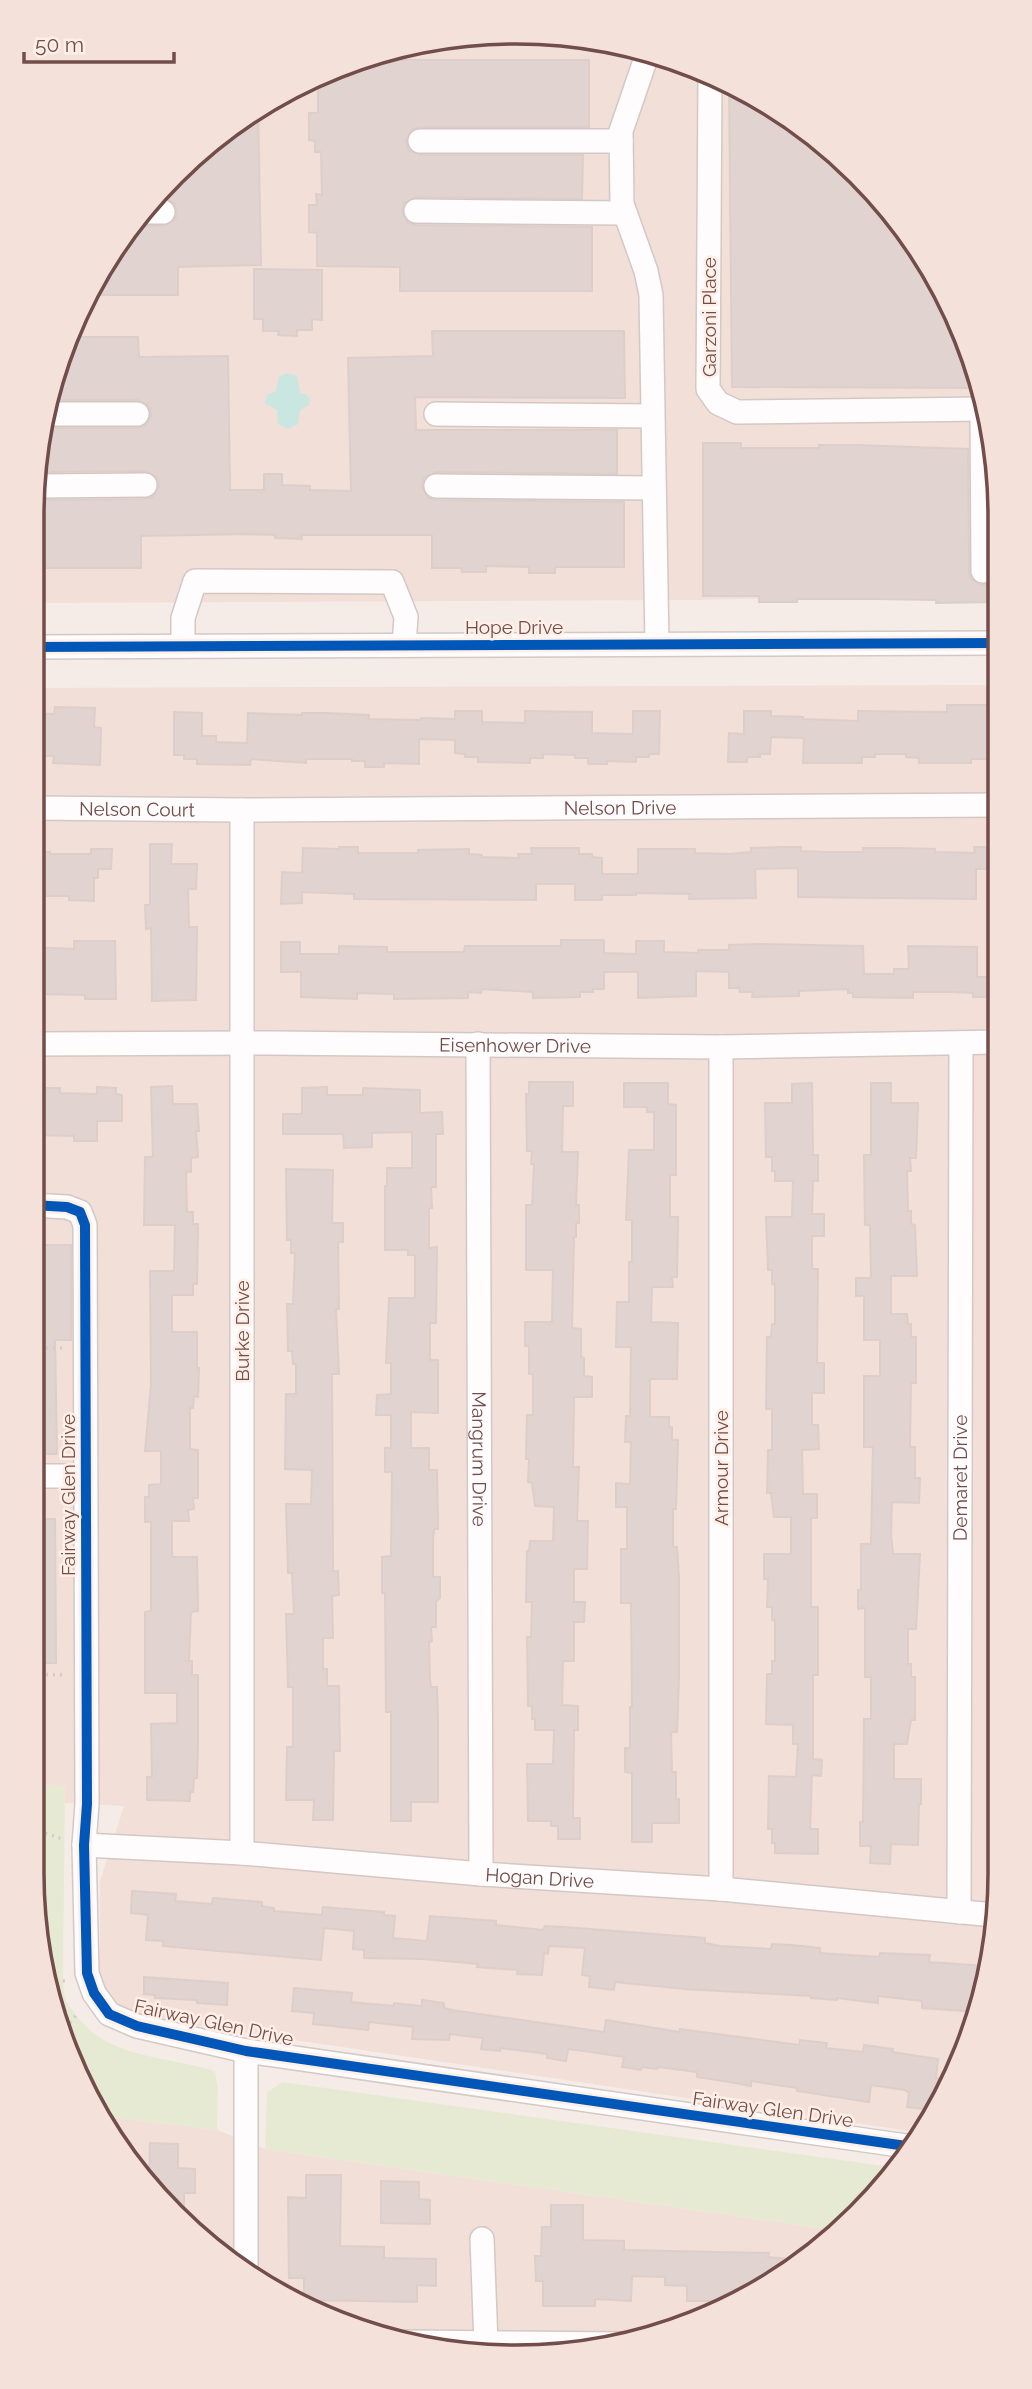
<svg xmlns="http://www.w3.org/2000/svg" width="1032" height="2389" font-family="Raleway,sans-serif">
<rect width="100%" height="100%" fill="#f5ece8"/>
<path fill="#f1dfd8" d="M485,33L580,36L672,57L786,113L900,221L963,330L996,452L997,594L692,600L32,603V516L57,360L97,273L152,196L221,131L302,81L391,48Z
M997,685L1000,1873L975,2029L936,2115L923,2133L140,2017L116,2006L100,1980V1881L124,1806L65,1803L64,1786L32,1785V688Z
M96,2115L217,2130L265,2149L834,2230L758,2293L610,2348L516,2357L422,2348L274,2293L151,2192Z"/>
<path fill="#e7ead3" d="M32,1785L65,1786L63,1975C63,1982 63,1990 65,1997C66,2003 72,2009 76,2015C108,2059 168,2056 215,2071L218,2088L217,2130L96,2115L57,2029L32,1873Z
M283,2082L311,2086L898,2168L881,2192L834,2230L265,2149L267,2092Z"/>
<path fill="#cae6e1" d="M287,373L297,376L300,393L306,394L310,399L309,405L300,410L298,424L289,429L278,424L277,410L265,403L267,395L276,391L279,377Z"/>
<path fill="#e1d3d0" stroke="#dececa" stroke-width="2" d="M381,51V60H589V127H420L412,129L406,140L408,149L420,155H583L582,199L416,197L404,203L402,212L408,223L416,225L592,227V291H400V267L317,266V233L309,232V205H317L316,194L322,195L321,152H315V141L309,140V113H318V75Z
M729,85L786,113L900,221L963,330L979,388L732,387Z
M258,109L261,265L178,267V295H87L97,273L133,223L141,226H163L175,220L177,213L175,204L169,200L151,198L152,196L221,131Z
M254,269L322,270V320L312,319V330H297V336L278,335L279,331H263V319H254Z
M432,331H624L625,398L415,397L416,430H617V474L436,472L424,478L422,487L428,498L436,500L624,502V567H555V573H529V567L486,566V572H462L461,568H432V535H301L302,539L275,538V535L249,534L141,536V568H32V516L34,500L145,499L153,497L159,486L157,477L145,471L39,472L46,428H137L145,426L151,415L149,406L138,400H51L57,360L68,337H138L139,357L228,356L230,490H264V474H282V485L310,486V490L351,491L348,358L433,356Z
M703,443H741V448H819V445H857L968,449L969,572L971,579L982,585L991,583L997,573V602L936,603V600L876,599H797V602H759V596H703Z
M947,705H990L991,759H971V763H919V758L906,757V754H875V757H862V763H803L804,738L771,737L770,754H760V757H747V762H728L729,733L744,734V711H771V716L803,717V719L858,721V711L947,712Z
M55,707L95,708L94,727L101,728L100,765L53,763L54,756H32V713L54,714Z
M455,711H482V722L525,723V711L592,712V733L633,734V711H660L659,754H649V757H636V762L607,761V764H588V758H575V755L543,754V758H530V763L478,762V757H465V754L455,753V740L419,739V764L384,763V767H365V761H352V759H306V763L251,759L250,765L197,764V759H184V755H174V712L202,713V736H216V742L247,743L248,713L302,715V713H327L369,715V719L420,720L421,718L455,719Z
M150,844H172L171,864H197L196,889H188L189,927H197L196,1000L152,1001L151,928L146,929L145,905H150Z
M339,847H358V853H418V850L469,849V854L482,855V857L519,858L518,854H532L531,848H579V854H592V857L602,858V874H638V849H695V853L730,854L751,852V848L781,847H801V851L823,852H863V848H900L935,849V852L975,853L974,847H993V869H976V899L798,897V868L755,869L756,898L689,899L690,894L636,893V895H602V900H575V884H536V900L354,899V894L302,892V903L281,904L282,872L302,873L303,848L339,849Z
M91,849H112L111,869H98V878H94V901L69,900V896H32V851L50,852V854H91Z
M561,940H604V953L636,954V941H664V952L698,953V950H729V945L759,944L863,946L864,974H894V969H909L908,946L977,947V977H993V997H973V993L952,992H913V998L853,997V993H848V989L799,991V996L752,997L753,992H740L739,988H729V972L696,971V996L638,998V972H604V989H593V992H580V997L533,998V992L482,989L481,993L468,992V998L394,999V994L357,993V999L301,997V972H281V942H300V954H339V946L387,947V952H464L465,946H561Z
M74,941H115L116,999H85V995L32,994L34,947L74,949Z
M529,1082H573V1106H563L562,1152H578L576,1205H579V1223H576V1237H574L572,1328L581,1329V1357L584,1358V1376L592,1377V1397H574L573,1467H579L577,1521H588L587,1569H574V1602H585L584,1622H574V1661H563L562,1705L578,1706V1730H574L573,1818H580V1839H558V1826H551V1821H528L527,1764H553L554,1730H535V1719H532V1706H528L527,1637H531L532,1602H526L527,1551H529L530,1541H553L554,1507L535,1506L532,1483L528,1482L529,1459H526L527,1415H533V1374H529V1346H525V1322H552L553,1270H526V1205H532L534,1164H531L532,1151H527L526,1094H529Z
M624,1083H668V1104L676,1105V1175H670V1217H678L677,1277H672L673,1287H652L651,1322L678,1323L677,1379H650V1417H669V1427H672V1440H678L676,1509H673V1547H677L679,1577V1678L677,1732H671L672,1772H676V1799H679V1823H652V1842H632V1773L625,1772V1748H630V1707H632L631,1603H621V1549H627V1507H616V1483L630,1484L631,1442H625L626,1416H630L631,1347H616L617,1302H629V1262H632V1220H626L629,1150H654V1112H647V1107H624Z
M812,1083L813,1155H818V1181H813L812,1214H824V1236H812V1269H818L817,1363H824V1393H812V1425H818L819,1449L802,1450L803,1494H817V1518H811V1607H818V1675H813V1759L822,1760L821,1776L812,1775L810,1829H818V1854L775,1853V1843H772V1829H768L769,1776L796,1777L798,1744H793V1725L766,1724L767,1674H772V1661H775V1620H772V1607H767L768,1579H764V1554H791V1517H774L771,1493H767L768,1450H772V1409H766L767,1337H771L772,1324H775V1284H772V1270H768L766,1217H792L793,1181H775V1171H772V1157H766L765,1103H792V1084Z
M871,1083H891V1103H918L916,1158H910L911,1171H907L908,1211H911V1224L915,1225L917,1276H891V1314H907L908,1324H911V1337H916V1383H911L910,1447H915V1478H920L919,1503L892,1502L891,1534L893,1554H920L916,1629H908V1664H911V1677H915V1720H911L907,1744H894V1779H921V1804H919L918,1845L891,1844L890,1864L870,1863L871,1846H860V1822H863L864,1719H871V1677H865V1608L858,1609V1590H861V1544H871L873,1447H864V1376H880V1340H864V1296H856V1278H871L870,1225H865L864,1155H871Z
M172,1086L173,1104H197L199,1131H196L198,1157L191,1158V1172H186L187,1212H193V1224H198L197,1284H193V1295H172V1332H197V1368H199L198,1397L194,1396L193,1408H190V1449L198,1450V1498H193L194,1509L188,1510L189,1521H172V1557H197L198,1611L191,1612L189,1661H192V1675H198V1747L197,1778H194L193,1792H190V1801L147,1800V1777H152L151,1724L177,1723V1693H145V1612L151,1611V1522H145V1497H149V1485L161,1484V1451H145L151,1384L150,1271H174L175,1225H144L145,1157H153L151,1087Z
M97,1087L116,1088V1094L122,1095V1121H97V1141H74V1136L35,1135V1109H32V1088H60V1093L97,1094Z
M327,1087V1095H363V1088L420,1090V1113L442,1112L443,1134H436V1187H431L432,1208H429V1248L437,1247L436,1323H430V1360H438V1413L411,1412V1448H429V1470H437L438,1529H434L433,1540V1577H440V1598L436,1601V1627H431L432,1641L429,1642L430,1679L431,1687H437L438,1718V1802H411V1821H391V1712H386L385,1593H382V1557L391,1556L392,1472H385V1448H391V1415H376L377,1395L391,1394V1363H386L389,1298H415V1255H408V1250H385V1186H387V1168H412V1132L372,1133V1147L344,1148L343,1134H283V1114H302V1088Z
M286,1169L333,1170L332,1223H343V1242H338L339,1309H336L339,1374H332L333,1571H338L339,1595L332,1596L333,1638H323V1669H327V1686H339L340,1751H334L333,1820H313L314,1800H286L287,1747H293V1687H288L286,1614H294L292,1573H288L286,1504H311L312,1470L285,1469L286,1394H296V1364H293L292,1351H288L287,1304H293L295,1253H291V1240H287Z
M32,1245H71V1340H55L57,1454H32Z
M32,1519H55L56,1663H32Z
M132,1891L176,1894L175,1901L212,1904L213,1898L262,1902V1906L274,1908V1911L322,1915L323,1907L384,1912V1915L395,1916L393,1938L427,1941L430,1916L496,1921V1925L543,1930L545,1926L564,1927L705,1938V1943L720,1946L771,1949L772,1944L791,1945L820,1948V1953L879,1957L880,1953L930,1955L929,1962L985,1966L977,2012L922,2008V2001L878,1996V2003L837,1998V2000L811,1998V1996L685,1989L615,1982L614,1990L589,1987L590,1976L582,1975L585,1948L549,1946L548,1954L544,1953L542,1975L517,1974L518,1970L477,1967L478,1964L423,1959L364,1958V1950L353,1949L354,1931L324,1928L321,1960L163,1946V1941L146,1940L148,1915L131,1913Z
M144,1977L228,1983L227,2005L197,2003V2000L155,1998V1995L144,1994Z
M294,1988L352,1993L351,2002L394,2006V2003L422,2006V2000L444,2003V2008L452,2010L604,2032L606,2020L679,2032L680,2029L799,2045L800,2040L827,2043L826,2048L863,2052L864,2045L893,2049L892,2052L938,2059L936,2078L951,2081L937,2111L907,2107L909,2093L905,2090L871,2085L869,2102L797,2091V2088L751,2081V2086L729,2082L697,2077V2072L658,2067L657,2069L642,2067L641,2070L622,2067L624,2057L591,2052L568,2049L566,2061L547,2058V2054L500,2048V2051L481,2049L483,2038L450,2034L449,2040L412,2039L413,2027L369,2022L368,2030L313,2024L314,2013L292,2011Z
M150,2143L178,2144V2168L195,2169V2193H184V2219L149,2189Z
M306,2175H341L340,2246L384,2247V2258L436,2259V2286L417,2285V2302L304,2300V2278H289L288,2197L306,2198Z
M381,2181L419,2182V2199L430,2200V2224L381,2223Z
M551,2205H583V2240L624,2241V2250L769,2253L768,2257L798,2260L759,2292L742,2291V2299L737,2301H687V2286L665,2285V2277L632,2276L631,2301L595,2299V2306H543V2281H536L535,2256H541L542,2227H551Z"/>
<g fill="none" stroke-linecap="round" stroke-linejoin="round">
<defs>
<g id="minor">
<path d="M648,52L621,131L622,204L646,271L651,295L657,644"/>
<path d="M710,76L708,389L718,403L737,412L985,409"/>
<path d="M420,141H621"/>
<path d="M416,211L625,213"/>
<path d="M141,212H163"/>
<path d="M982,409L983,571"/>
<path d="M48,414H137"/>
<path d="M436,414L652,416"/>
<path d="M36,486L145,485"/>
<path d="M436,486L653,488"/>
<path d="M183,646V618L195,581L392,582L406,617L404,645"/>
<path d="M32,647L997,643"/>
<path id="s1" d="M32,808L242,810L997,805"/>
<path d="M242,810V1853"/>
<path id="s2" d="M32,1044L269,1043L721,1047L998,1042"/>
<path id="s3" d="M478,1044L481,1874"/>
<path d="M32,1205L67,1207L80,1212L85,1225L87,1804L84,1845L87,1973L94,1993L109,2014L137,2026L246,2051L913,2147"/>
<path d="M32,1476H85"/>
<path id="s4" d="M84,1845L242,1853L481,1874L721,1889L994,1915"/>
<path d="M721,1889V1047"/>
<path id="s5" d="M959,1912L961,1043"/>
<path d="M482,2239L486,2343"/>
<path d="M246,2270V2051"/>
<path d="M405,2342L623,2344"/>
</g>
</defs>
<use href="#minor" stroke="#d4c8c5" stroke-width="26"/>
<path stroke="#d6cbc9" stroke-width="3.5" stroke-dasharray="2 5" stroke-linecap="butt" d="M32,1348H64
M32,1674L67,1675
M32,1837L44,1833L63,1839
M49,1979L65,1981
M57,2027L68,2025L78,2013"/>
<use href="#minor" stroke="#fefcfc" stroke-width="23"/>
<defs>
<path id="cycleway" d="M32,647L997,643
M32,1205L67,1207L80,1212L85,1225L87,1804L84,1845L87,1973L94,1993L109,2014L137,2026L246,2051L913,2147"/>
</defs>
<use href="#cycleway" stroke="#ffefe7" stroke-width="15"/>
<use href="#cycleway" stroke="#0057b8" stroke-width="10"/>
</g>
<g text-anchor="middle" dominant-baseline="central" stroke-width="5" stroke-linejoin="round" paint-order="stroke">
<g font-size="19" fill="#724d49" stroke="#ffefe7">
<text transform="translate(709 317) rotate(-90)">Garzoni Place</text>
<text x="514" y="627">Hope Drive</text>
<text stroke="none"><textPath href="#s1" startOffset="588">Nelson Drive</textPath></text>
<text stroke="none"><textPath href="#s1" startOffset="105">Nelson Court</textPath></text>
<text stroke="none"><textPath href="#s2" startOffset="483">Eisenhower Drive</textPath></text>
<text transform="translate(242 1331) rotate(-90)">Burke Drive</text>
<text stroke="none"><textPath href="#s3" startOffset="415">Mangrum Drive</textPath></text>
<text transform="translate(721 1468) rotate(-90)">Armour Drive</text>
<text stroke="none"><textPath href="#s5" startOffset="434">Demaret Drive</textPath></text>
<text transform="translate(68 1495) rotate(-90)">Fairway Glen Drive</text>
<text stroke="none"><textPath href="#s4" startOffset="457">Hogan Drive</textPath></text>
<text transform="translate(214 2022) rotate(12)">Fairway Glen Drive</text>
<text transform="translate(773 2109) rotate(8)">Fairway Glen Drive</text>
</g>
</g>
<path d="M0 0H1032V2389H0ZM516 44H516A472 472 0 0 1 988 516V1873A472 472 0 0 1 516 2345H516A472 472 0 0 1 44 1873V516A472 472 0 0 1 516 44Z" fill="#f4e2da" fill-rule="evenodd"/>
<path fill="none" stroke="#724d49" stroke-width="3.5" d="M516 44H516A472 472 0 0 1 988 516V1873A472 472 0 0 1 516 2345H516A472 472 0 0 1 44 1873V516A472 472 0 0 1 516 44Z"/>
<path d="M24 52v10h150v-10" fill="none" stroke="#724d49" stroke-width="3.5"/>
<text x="35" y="52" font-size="21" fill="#724d49" stroke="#ffefe7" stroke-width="5" paint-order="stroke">50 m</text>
</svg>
